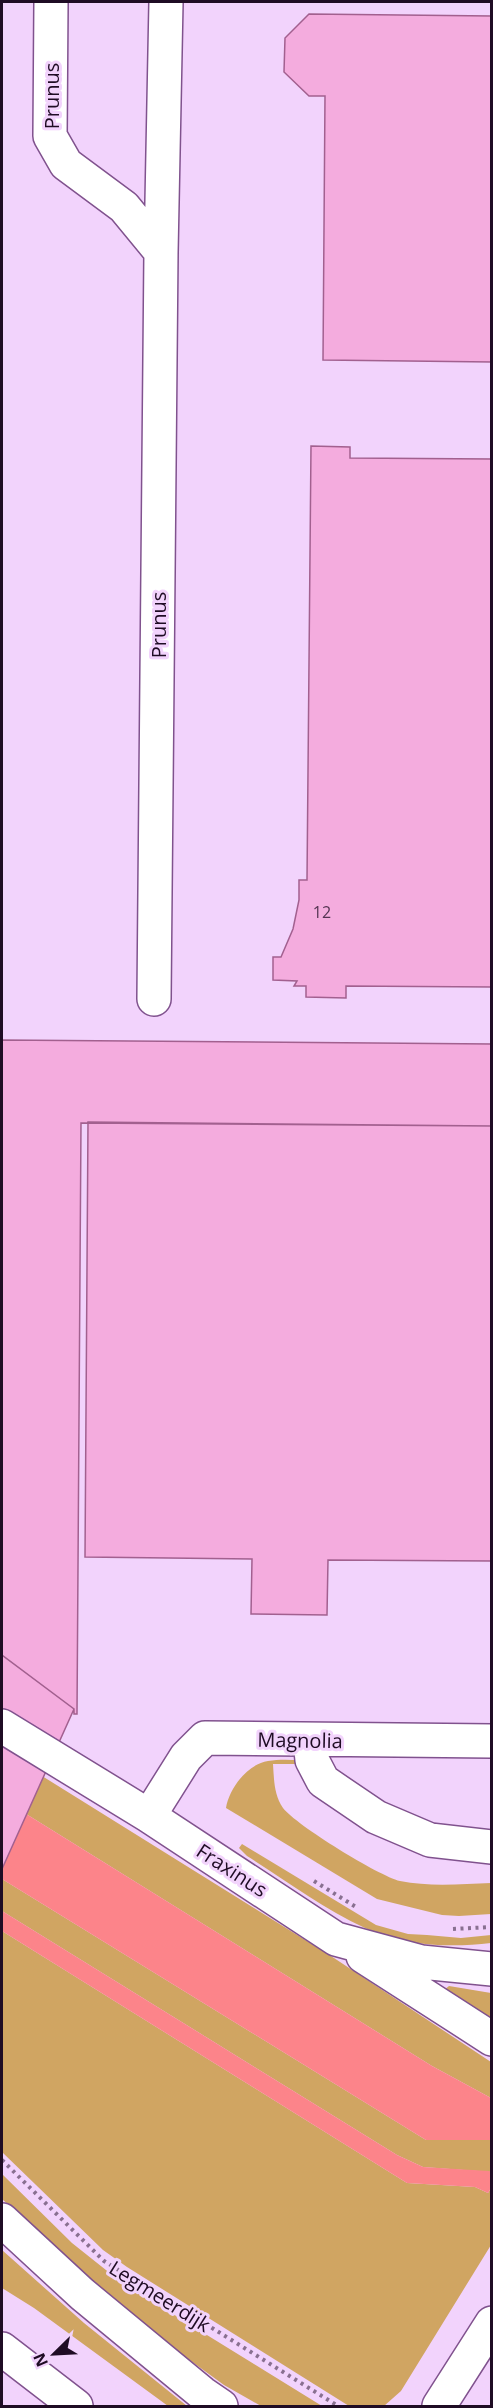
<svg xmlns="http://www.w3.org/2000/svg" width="493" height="2408" font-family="'Open Sans',sans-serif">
<rect width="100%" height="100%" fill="#f2d3fc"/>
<path fill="#d0a562" d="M2,1751L334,1958L491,2062V2098L432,2066L2,1799Z
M302,1760L301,1764H273C274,1780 274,1795 283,1808C296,1825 379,1876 400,1881C429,1887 462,1884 491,1883V1914L459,1916L442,1915L377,1899L226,1808C229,1789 247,1764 268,1761C279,1759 291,1760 302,1760Z
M242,1844L376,1925L408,1934L427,1935L461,1938L491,1935V1943C449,1948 404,1946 365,1928C324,1909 285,1880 247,1856L239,1848Z
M2,1879L426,2140H491V2172L423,2167L397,2155L2,1911Z
M2,1931L407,2183L475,2187L488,2193L491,2188V2245L401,2391L384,2406H349L127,2267L103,2250L2,2152Z
M449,1986L491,1993V2027L444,1990Z
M2,2174L72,2243L121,2282L322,2406H261L224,2385L173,2348L102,2291L2,2199Z
M2,2250L84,2323L187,2406H168L34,2308L2,2288Z"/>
<path fill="#fc848a" d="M2,1799L432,2066L491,2098V2140H426L2,1879Z
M2,1911L397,2155L423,2167L489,2171L491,2172V2188L488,2193L475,2187L407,2183L2,1931Z"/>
<path fill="#f4acde" stroke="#a2608f" stroke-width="1.5" d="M309,14L492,16V362L323,360L325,96H309L284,72L285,38Z
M311,446L350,447V458L492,459V987L346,986V998L306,997V986H294L297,981L273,980V957H281L293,929L299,900V880H307Z
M2,1040L492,1044V1126L81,1123L77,1714H74V1709L2,1655Z
M88,1122L492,1126V1561L328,1560L327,1615L251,1614L252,1559L85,1557Z
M2,1655L74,1709L2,1869Z"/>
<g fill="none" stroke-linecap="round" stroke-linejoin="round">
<defs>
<path id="minor" d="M51,2L50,136L66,164L124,207L161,252
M154,999L161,252L166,2
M2,1726L149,1816L336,1939L421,1962L492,1969
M310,1740L312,1760L323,1781L376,1817L430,1840L492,1847
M149,1816L186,1757L205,1738L492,1741
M363,1956L492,2039
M439,2406L492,2323"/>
<path id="major" d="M2,2220L82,2294L202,2393L221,2406
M2,2349L76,2406"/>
</defs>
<use href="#minor" stroke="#80528e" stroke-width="36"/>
<use href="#major" stroke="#80528e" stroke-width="36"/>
<path stroke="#897091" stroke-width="4" stroke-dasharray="3 4.5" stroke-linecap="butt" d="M314,1881L356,1907
M453,1929L492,1927
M2,2160L104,2261L338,2406"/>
<use href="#minor" stroke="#fff" stroke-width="33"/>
<use href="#major" stroke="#fff" stroke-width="33"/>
</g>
<g text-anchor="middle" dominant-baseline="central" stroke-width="6" stroke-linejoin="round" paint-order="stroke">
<g font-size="16" fill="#543452">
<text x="322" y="912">12</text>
</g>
<g font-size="20" fill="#1f0c24" stroke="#f2d3fc">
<text transform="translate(51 96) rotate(-90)">Prunus</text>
<text transform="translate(158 625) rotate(-90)">Prunus</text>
<text transform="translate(300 1740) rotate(1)">Magnolia</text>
<text transform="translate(232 1870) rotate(33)">Fraxinus</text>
<text transform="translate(160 2296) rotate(32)">Legmeerdijk</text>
</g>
</g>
<rect width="493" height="2408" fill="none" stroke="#1f0c24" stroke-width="6"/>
<g transform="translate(54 2354) rotate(246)" stroke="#f2d3fc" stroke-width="4.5" paint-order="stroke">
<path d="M0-4.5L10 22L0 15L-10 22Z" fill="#1f0c24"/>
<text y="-9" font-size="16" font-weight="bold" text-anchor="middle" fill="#1f0c24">N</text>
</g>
</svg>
